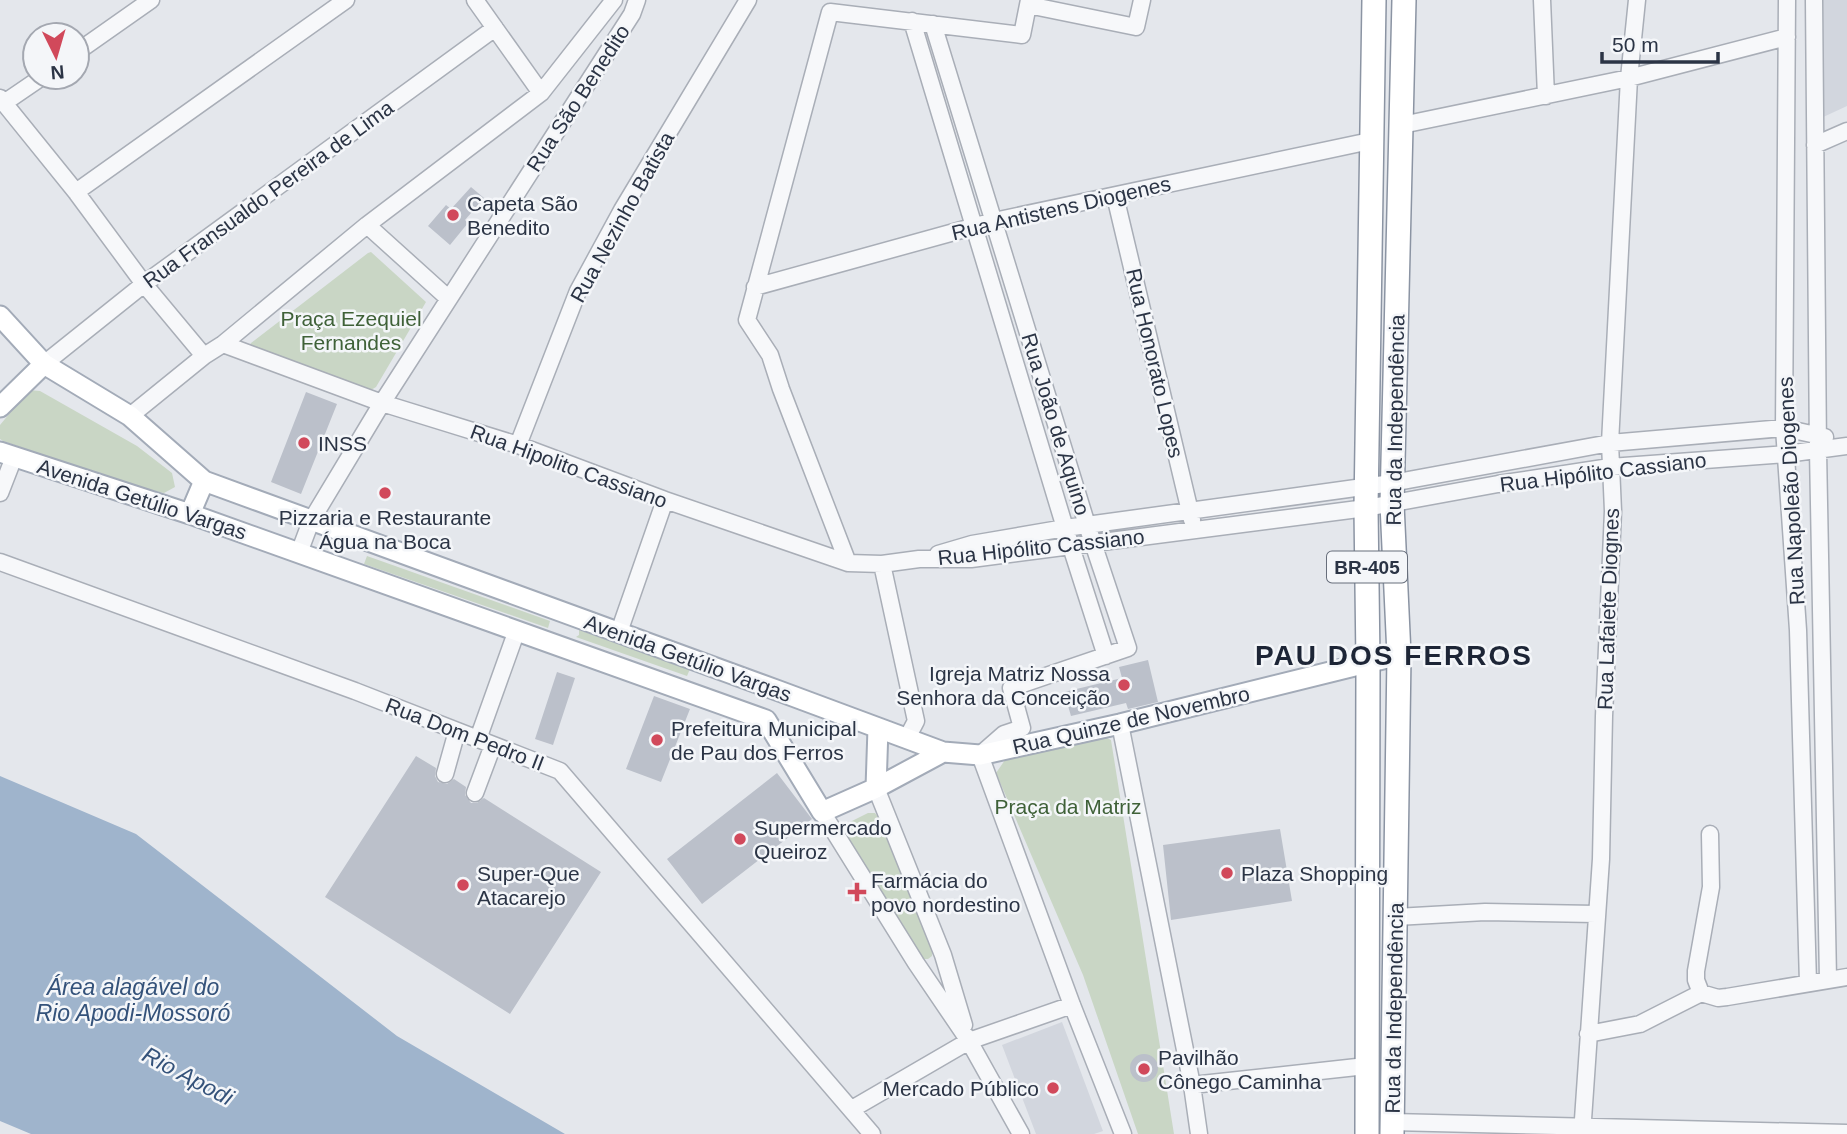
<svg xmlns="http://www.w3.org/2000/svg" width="1847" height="1134" font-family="Arial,sans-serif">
<rect width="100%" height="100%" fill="#e4e7ec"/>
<path fill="#d2d6de" d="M1819,0H1847V106L1819,119Z
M1062,1022L1103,1131L1094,1134H1036L1002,1045Z"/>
<path fill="#c9d6c5" d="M371,252L426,302L376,387L371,390L366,389L249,346L251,343L368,253Z
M29,390L40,391L137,446L172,473L175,487L164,493L135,487L3,441L0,439V425Z
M367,556L550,621L548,628L364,564Z
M579,630L690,669L687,676L576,637L579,635Z
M1103,736L1111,740L1174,1134H1138L1083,975L996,773L1005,760Z
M868,813H875L878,817L932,950V956L928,959H923L919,955L842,830L844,825Z"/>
<path fill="#9fb4cc" d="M0,776L136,834L397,1036L565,1134H31L0,1121Z"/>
<path fill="#bbc0ca" d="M471,187L484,198L465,220L468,223L450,245L428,226L446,205L451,209Z
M306,392L337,404L301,494L271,482Z
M1148,660L1158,702L1128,709L1126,703L1071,716L1064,692L1122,678L1119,667Z
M557,672L575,678L553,745L535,739Z
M654,696L690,709L661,782L626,769Z
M416,756L436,768L435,776L438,782L447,784L454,779L466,787L465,795L471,803H477L484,798L601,872L510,1014L325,897Z
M777,773L812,819L702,904L667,859Z
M1280,829L1292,901L1171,920L1163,845Z
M1130 1068a14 14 0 1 1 28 0a14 14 0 1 1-28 0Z"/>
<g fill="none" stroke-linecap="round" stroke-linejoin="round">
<defs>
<path id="minor" d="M475,0L541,93
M1542,0L1546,96
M1787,0L1784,428L1798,630L1808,983
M1814,0L1818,450L1828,979
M1028,5L1136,27L1142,0
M830,12L747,320L770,355L781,389L848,563
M830,12L1022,35L1029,0
M912,21L1065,528L1106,656
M933,24L1087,525L1128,648L1011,688L1022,728L1004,734L980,755L1072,1005L1123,1134
M77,52L151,0
M0,98L76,192L144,284L204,356
M4,103L42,77
M1402,125L1629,78L1787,37
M1815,145L1847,131
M76,192L346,0
M1115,196L1192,520
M367,225L449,299
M755,287L994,221L1370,141
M223,344L382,403L518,445L665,500L848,563L882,564L919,559H971L1366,508L1498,484L1610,467L1786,454L1847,446
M44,364L144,284L495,28
M130,416L204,356L223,344L367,225L541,93L614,0
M518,445L578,291L622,210L748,0
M0,493L14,457
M299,553L311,521L382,403L632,14L637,0
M938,554L972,544L1065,528L1392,483L1610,443L1784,428L1825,437
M0,562L355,691L560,771L872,1134
M882,564L916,721L907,738
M619,632L665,500
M1120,724L1192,1085L1199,1134
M478,739L517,630
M445,774L457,731
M876,788L943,955L964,1025
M475,793L493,745
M822,812L916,963L969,1041L1021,1134
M1396,917L1485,912L1596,914
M1701,993L1696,980V971L1711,887L1710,834
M1701,993L1718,998L1727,997L1847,977
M1588,1034L1640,1024L1701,993
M1192,1085L1366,1066
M852,1109L969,1041L1072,1005
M1392,1122L1847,1133
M1582,1134L1601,859L1604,716L1613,511L1610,443L1629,78L1637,0"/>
<path id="major" d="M0,316L44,364L130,416L204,481L779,691L943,752L980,755L1120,724L1399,655
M0,407L44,364
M0,452L190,514L766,720L822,812L876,788L943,752
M190,514L204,481
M876,788L878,728"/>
<path id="highway" d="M1367,1134L1368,663L1366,508L1374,0
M1392,1134L1399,655L1392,504L1404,0"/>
</defs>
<use href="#minor" stroke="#a9aeb7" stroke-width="19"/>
<use href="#major" stroke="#a3abb8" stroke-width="23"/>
<use href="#highway" stroke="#8b94a3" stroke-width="26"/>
<use href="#minor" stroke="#f7f8fa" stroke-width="16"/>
<use href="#major" stroke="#fff" stroke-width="19"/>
<use href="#highway" stroke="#fff" stroke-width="23"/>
</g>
<g fill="#d1495b" stroke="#f4f6f9" stroke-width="2.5">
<circle cx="453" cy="215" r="7"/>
<circle cx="304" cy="443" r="7"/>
<circle cx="385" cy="493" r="7"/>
<circle cx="1124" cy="685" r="7"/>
<circle cx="657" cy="740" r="7"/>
<circle cx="740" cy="839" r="7"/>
<circle cx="1227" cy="873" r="7"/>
<circle cx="463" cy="885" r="7"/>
<path d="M853.5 881.5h7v7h7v7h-7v7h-7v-7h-7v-7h7z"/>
<circle cx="1144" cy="1069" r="7"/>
<circle cx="1053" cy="1088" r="7"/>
</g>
<g text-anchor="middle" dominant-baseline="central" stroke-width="5" stroke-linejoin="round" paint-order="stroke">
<rect fill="#f4f6f9" stroke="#676e7b" stroke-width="2" x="1327" y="551.5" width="80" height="31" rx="5"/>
<g font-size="19" font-weight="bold" fill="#2b3445">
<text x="1367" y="567">BR-405</text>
</g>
<g font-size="21" fill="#2b3445" stroke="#f4f6f9">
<text transform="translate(578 98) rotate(-57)">Rua São Benedito</text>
<text transform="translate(268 194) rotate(-36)">Rua Fransualdo Pereira de Lima</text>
<text transform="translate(1061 208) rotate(-13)">Rua Antistens Diogenes</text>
<text transform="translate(622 217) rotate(-61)">Rua Nezinho Batista</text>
<text transform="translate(1155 363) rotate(77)">Rua Honorato Lopes</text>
<text transform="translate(1395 420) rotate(-89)">Rua da Independência</text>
<text transform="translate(1056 424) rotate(73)">Rua João de Aquino</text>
<text transform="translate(569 466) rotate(20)">Rua Hipolito Cassiano</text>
<text transform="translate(1603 472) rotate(-7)">Rua Hipólito Cassiano</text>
<text transform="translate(1791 491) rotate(-93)">Rua Napoleão Diogenes</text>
<text transform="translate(142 499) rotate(18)">Avenida Getúlio Vargas</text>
<text transform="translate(1041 547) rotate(-6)">Rua Hipólito Cassiano</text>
<text transform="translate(1608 609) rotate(-88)">Rua Lafaiete Diognes</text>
<text transform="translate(688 658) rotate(20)">Avenida Getúlio Vargas</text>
<text transform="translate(1131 720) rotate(-13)">Rua Quinze de Novembro</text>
<text transform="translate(465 734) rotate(21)">Rua Dom Pedro II</text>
<text transform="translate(1394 1008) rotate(-89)">Rua da Independência</text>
</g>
<g font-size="21" fill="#2b3445" stroke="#f4f6f9" text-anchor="start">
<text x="467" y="203">Capeta São<tspan x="467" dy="24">Benedito</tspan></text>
<text x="318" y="443">INSS</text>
<text x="385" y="517" text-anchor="middle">Pizzaria e Restaurante<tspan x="385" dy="24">Água na Boca</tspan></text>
<text x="1110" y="673" text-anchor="end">Igreja Matriz Nossa<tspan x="1110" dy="24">Senhora da Conceição</tspan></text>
<text x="671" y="728">Prefeitura Municipal<tspan x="671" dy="24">de Pau dos Ferros</tspan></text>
<text x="754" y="827">Supermercado<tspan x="754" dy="24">Queiroz</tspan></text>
<text x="477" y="873">Super-Que<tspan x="477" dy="24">Atacarejo</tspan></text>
<text x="1241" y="873">Plaza Shopping</text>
<text x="871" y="880">Farmácia do<tspan x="871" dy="24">povo nordestino</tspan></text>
<text x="1158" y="1057">Pavilhão<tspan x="1158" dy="24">Cônego Caminha</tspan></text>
<text x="1039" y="1088" text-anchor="end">Mercado Público</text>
</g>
<g font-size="21" fill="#3f6138" stroke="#f4f6f9">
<text x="351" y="318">Praça Ezequiel<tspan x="351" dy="24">Fernandes</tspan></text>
<text x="1068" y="806">Praça da Matriz</text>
</g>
<g font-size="23" font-style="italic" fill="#34527a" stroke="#f4f6f9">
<text x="133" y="987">Área alagável do<tspan x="133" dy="26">Rio Apodi-Mossoró</tspan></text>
<text transform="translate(188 1076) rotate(28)">Rio Apodi</text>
</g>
<g font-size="28" font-weight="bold" letter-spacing="2" fill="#1d2536" stroke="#f4f6f9">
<text x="1394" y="655">PAU DOS FERROS</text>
</g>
</g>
<g transform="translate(56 56) rotate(175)"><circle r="33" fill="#f4f6f9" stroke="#a4a8b1" stroke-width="2"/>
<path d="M0-5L12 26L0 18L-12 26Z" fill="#d1495b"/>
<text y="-10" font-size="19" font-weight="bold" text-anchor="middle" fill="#2b3445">N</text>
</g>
<path d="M1602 52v10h116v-10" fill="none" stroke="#2b3445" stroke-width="3.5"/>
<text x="1612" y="52" font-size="21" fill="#2b3445" stroke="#f4f6f9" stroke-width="5" paint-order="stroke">50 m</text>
</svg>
